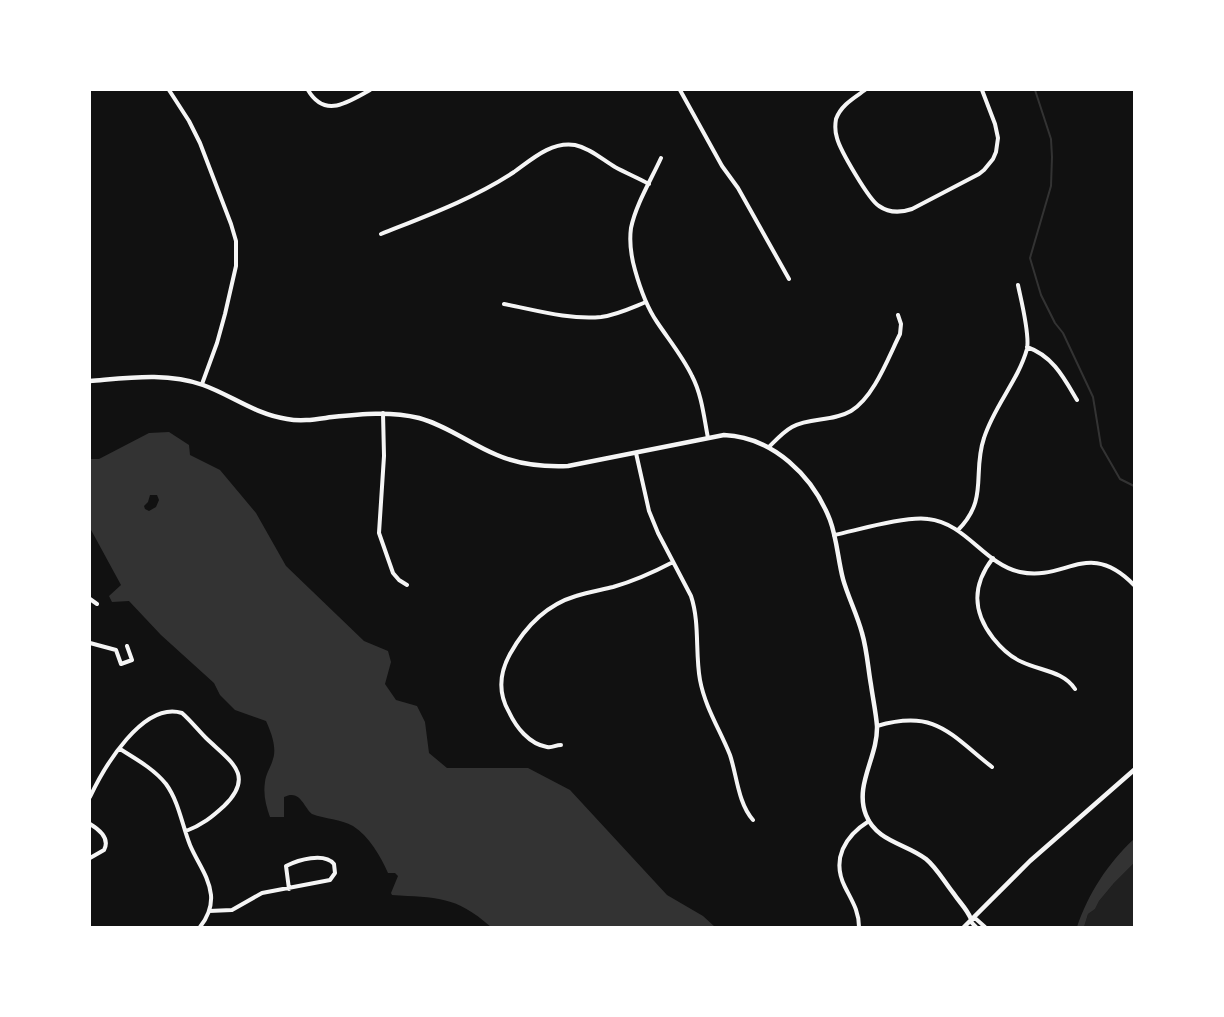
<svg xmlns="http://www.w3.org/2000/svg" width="1224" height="1017" font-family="'Sofia Sans Condensed',sans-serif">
<rect width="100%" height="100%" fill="#111"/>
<path fill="#202020" d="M1134,863V927H1084L1088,914L1095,909L1099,901L1114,883Z"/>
<path fill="#333" fill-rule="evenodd" d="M169,432L189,445L190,455L220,470L256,513L286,566L364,641L388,651L391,662L385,684L396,700L417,706L425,722L429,753L447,768H528L570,790L667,895L703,916L715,927H491C455,895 436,898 392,895L391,893L398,876L395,873H388C381,857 369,836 353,826C341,819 325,819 312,814C303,806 300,789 284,797V817H270C266,806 263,794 265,782C266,773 271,767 273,759C277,747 271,732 266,721L235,710L220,695L214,683L161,635L129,601L112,602L109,596L121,585L90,528V459H99L149,433ZM150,495H157L159,500L156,507L149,511L145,509L144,506L148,502Z
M1134,839V863L1114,883L1099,901L1095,909L1088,914L1084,927H1077C1088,894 1108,863 1134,839Z"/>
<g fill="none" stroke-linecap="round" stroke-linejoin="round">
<path stroke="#333" stroke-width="2" d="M1035,90L1051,139L1052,157L1051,186L1030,258L1041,295L1055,323L1063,333L1093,397L1101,446L1120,479L1134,486"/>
<path stroke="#f5f5f5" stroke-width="4" d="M169,90L189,121L200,143L231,224L236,241V266L225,314L217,343L202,384
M308,90C325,119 348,102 370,90
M680,90L722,166L738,188L789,279
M865,90C854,98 841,105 836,119C835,125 835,132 837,138C840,150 869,200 879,206C889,213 900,213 912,209L979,174L984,170L993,159L996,152L998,138L995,124L982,90
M661,158C651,180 636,204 631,228C629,243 631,256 635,270C640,288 646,306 657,322C669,340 683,357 692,376C702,395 704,418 708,438
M381,234C426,216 473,199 514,172C532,159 552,141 575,145C590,148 603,160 615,167C626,173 638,178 649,184
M504,304C535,310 569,320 601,317C617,315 631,308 646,302
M1027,347C1053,356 1064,378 1077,400
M383,413L384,456L379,533L393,573L399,580L407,585
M769,447C776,440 783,432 792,427C810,417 832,422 851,411C874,397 888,358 900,334L901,324L898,315
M636,453L649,511L658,533L691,596C700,623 695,653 700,680C705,707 720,730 730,755C737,776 738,803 753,820
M958,530C989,499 972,473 984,438C994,406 1018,381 1027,349C1030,334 1021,300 1018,285
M834,535C858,530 905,516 928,519C966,523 984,564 1020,572C1066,582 1088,538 1134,585
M993,558C972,585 972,611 993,638C1001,648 1010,657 1022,662C1041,671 1063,671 1075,689
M90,599L97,604
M90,643L116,650L121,664L132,660L127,646
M877,726C935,709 949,733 992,767
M561,745C555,745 553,748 547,747C529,744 516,727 509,712C498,693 499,674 510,654C525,627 546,605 576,596C588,592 601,590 613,587C634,581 654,572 673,562
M120,749C136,759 154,769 166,784C179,802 182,825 190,845C197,862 209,876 211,895C212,907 207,918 200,927
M90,797C104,767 143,701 182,713C191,721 198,730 206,738C230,761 256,775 224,806C212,817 202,825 186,831
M90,824C100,830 110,839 104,850L90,858
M209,911L232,910L262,893L330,880L335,873L334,864C324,852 298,860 286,866L289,889
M971,919H976L985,927
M971,919L972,923L976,927
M859,927C859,911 852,901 845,887C831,859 845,836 869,821"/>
<path stroke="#f5f5f5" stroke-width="4.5" d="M90,381C127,378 167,372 203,385C231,395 257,415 287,419C302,422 317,419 332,417C361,414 390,411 419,418C448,426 470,444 497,455C520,465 543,467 568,466L724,435C773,437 813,476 830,520C837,539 838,560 843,579C848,597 857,614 862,633C867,650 868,668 871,685C873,699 876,713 877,726C878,757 854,785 866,815C877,842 905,843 926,859C937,868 945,883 954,894C960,903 967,909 971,919
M964,927L1030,861L1134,770"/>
</g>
<rect width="1224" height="1017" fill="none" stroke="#ffffff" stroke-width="182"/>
</svg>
